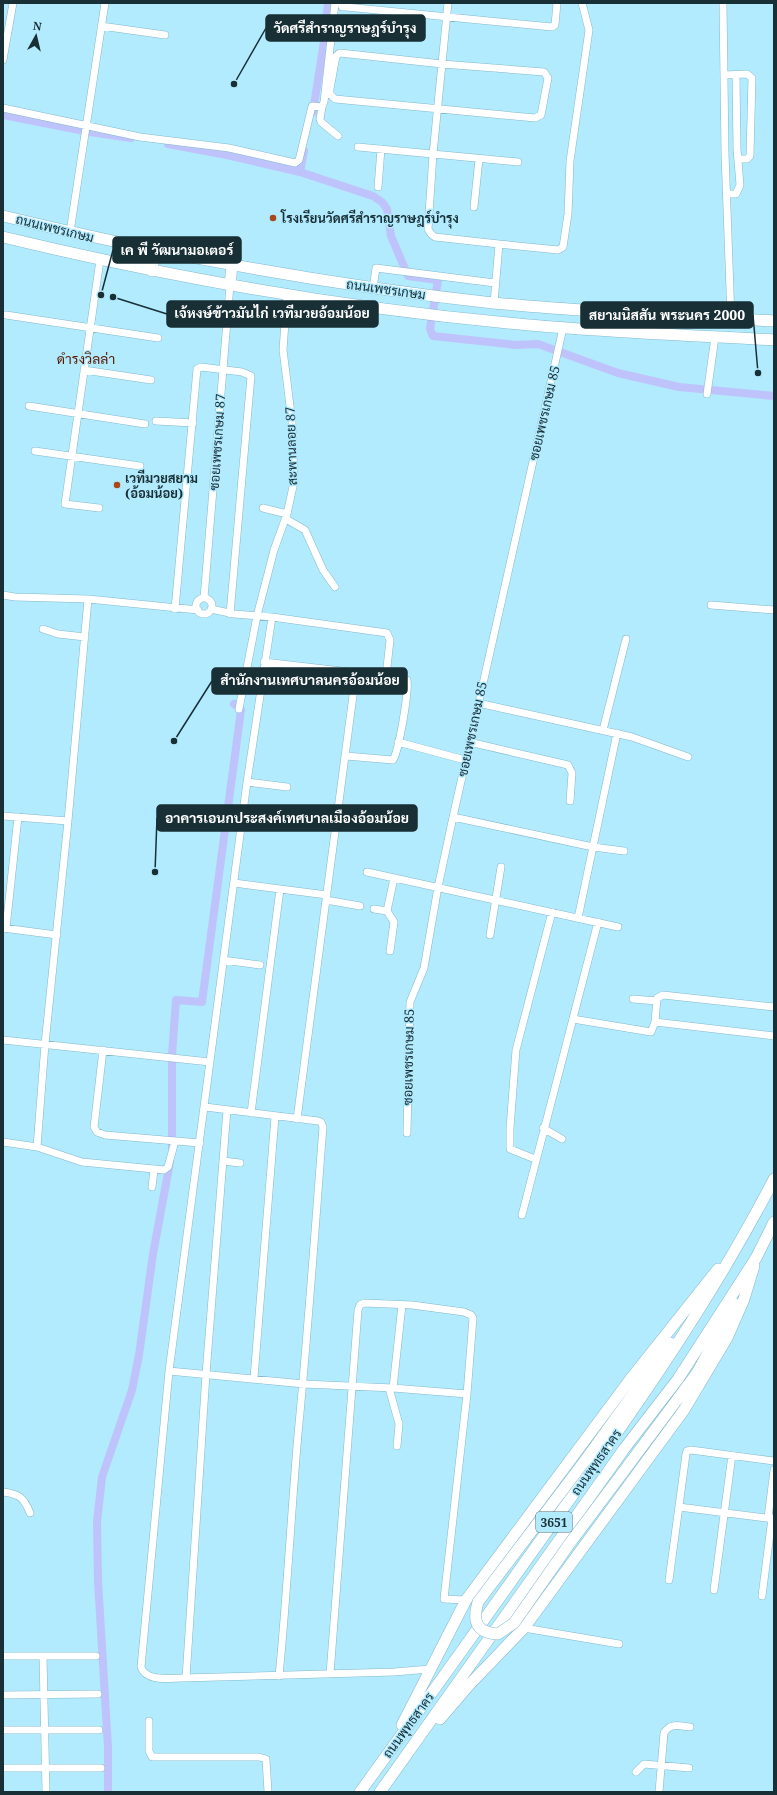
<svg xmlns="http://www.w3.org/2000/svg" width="777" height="1795" font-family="'Noto Serif',Sarabun,serif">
<rect width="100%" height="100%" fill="#b2eafe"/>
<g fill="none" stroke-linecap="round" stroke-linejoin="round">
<path stroke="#bfc3fb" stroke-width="8" d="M313,112L324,41L328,3
M3,115L90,132L131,138
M168,144L227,155L300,172L373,196L382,202L387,209L391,236L408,276L438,280L430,329L433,336L516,345L538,344L618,373L679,387L774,396
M300,172L304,151
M172,1148V1055L176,1000L202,1002L241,710L234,704
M108,1792V1747L98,1581L97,1522L102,1477L132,1390L139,1355L153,1254L170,1162"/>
<defs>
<path id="minor" d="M341,3L342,7H346L552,27L555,25L557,3
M448,3L433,154L428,229L431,234L435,237L499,244L494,303
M723,3L725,153L731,319
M101,26L165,35
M340,53L442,64L544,72L548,78L541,115L535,118L335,99L330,94V89L336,56Z
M3,60L13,3
M724,75L747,74L752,78L750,156L747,159H738
M322,107L320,119L321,122L338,136
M3,108L140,137L229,148L295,163L299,160L312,106L322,107L324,102L335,3
M358,147L518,162
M378,187L381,149
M727,194H736L740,185L737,149L736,75
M474,207L479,159
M70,232L105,3
M499,244L558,250L563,247L568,214L570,161L589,30L582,3
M373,288L376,268L495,283
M6,315L158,338
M84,370L151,380
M707,394L715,337
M29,406L145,424
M156,421L193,423
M35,451L140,466
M99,508L65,504L100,260
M263,508L287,514
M286,519L305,530L323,570L335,587
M3,595L15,597L88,599L198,610
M204,598L230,285
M196 606a8 8 0 1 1 16 0a8 8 0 1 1-16 0Z
M711,605L774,610
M175,609L197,369L201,367L242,372L251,376L230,614
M211,609L234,614L272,617L387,633L390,640L386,676
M272,617L247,782L169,1371L141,1667C146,1682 169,1678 182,1678L394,1672L430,1669
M43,629L58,634L85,637
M264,662L402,678L407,680C409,692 399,750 393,760L346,756
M478,703L632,737L688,757
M239,709L257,616L274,550L287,514L294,482L292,422L283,350L287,294
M603,730L626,639
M398,742L465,760
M469,742L568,765L572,773L570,801
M247,782L287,787
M3,816L68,821
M453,817L593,847L624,851
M367,872L618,927
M234,883L280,889
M326,900L360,906
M374,909L387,911L394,922L390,951
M387,911L394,878
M578,918L617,733
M3,928L57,935
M6,928L18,817
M490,935L501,867
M223,960L260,965
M633,999L657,1001
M573,1019L651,1032L655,1022L657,998L663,995L774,1007
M655,1022L774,1036
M3,1040L210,1062
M103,1050L94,1127L97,1132L105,1135L200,1143
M205,1107L318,1121L321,1122L323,1127C315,1229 308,1332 298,1434C291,1515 287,1595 279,1676
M251,1113L280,889L327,895
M297,1119L356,673
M543,1128L562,1139
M407,1133L410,1002L424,968L438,887L453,817L563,328
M3,1142L37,1147L82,1162L164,1170L168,1167L175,1141
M37,1147L45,1044L68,821L88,599
M535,1159L510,1149V1128L516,1050L552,912
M223,1161L240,1163
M152,1187L154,1170
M522,1215L598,922
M169,1371L304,1384L393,1388L467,1394
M254,1378L275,1117
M389,1388L399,1424L397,1446
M393,1388L402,1305
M3,1492C20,1494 24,1498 30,1513
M679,1507L774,1519
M768,1518L774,1470
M669,1580L686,1454L687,1451L691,1450L774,1461
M714,1590L732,1455
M762,1596L772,1518
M524,1628L619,1644
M3,1656H96
M43,1656L46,1792
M330,1674L358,1310L360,1305L364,1303L412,1305L464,1312L471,1315L473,1318L467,1394L444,1599L466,1600
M186,1678L206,1374L227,1110
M3,1695L98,1694
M149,1721V1751L152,1757H259L266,1759L268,1792
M3,1730H99
M3,1768H101
M636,1772L644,1764L689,1768
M659,1792L664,1733C671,1722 679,1726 690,1727"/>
<path id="primary" d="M3,216C165,255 327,285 493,303C586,312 680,316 774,321
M3,237C169,277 338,307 508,323C597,332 685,335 774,340
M152,271L154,251
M230,285L232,265
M584,1462L670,1343
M621,1475L697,1373L735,1304
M440,1719L470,1684L524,1628L684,1410L727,1338L744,1299L754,1266
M402,1725L466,1600L629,1381L718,1269
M360,1792C426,1702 490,1611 555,1520C634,1410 712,1299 774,1179
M380,1792L624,1449L678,1379L756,1258L774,1222"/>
</defs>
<use href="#minor" stroke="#83b9cc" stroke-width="8"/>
<use href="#primary" stroke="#83b9cc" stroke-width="12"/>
<use href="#minor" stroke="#fff" stroke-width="7"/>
<use href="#primary" stroke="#fff" stroke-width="11"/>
<defs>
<path id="primary-bridge" d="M584,1462L478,1602C472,1622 477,1633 498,1634L514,1623L570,1543L621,1475"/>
</defs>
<use href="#primary-bridge" stroke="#83b9cc" stroke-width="12" stroke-linecap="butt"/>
<use href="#primary-bridge" stroke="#fff" stroke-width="11"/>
</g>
<g fill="#ab4619" stroke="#b2eafe" stroke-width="1.5">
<circle cx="273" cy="218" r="4"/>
<circle cx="117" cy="485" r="4"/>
</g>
<g text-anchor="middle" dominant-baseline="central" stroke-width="3" stroke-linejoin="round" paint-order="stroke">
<rect fill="#b2eafe" stroke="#466772" stroke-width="1" x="536" y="1512" width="36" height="20" rx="3"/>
<g font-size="12" font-weight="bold" fill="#182f36">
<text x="554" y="1522">3651</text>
</g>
<g font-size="13" font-weight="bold" fill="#182f36" stroke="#b2eafe" text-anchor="start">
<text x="281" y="218">โรงเรียนวัดศรีสําราญราษฎร์บํารุง</text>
<text x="125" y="478">เวทีมวยสยาม<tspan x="125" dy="15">(อ้อมน้อย)</tspan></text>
</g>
<g font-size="13" fill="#182f36" stroke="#b2eafe">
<text transform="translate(55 228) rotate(14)">ถนนเพชรเกษม</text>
<text transform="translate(386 289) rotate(8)">ถนนเพชรเกษม</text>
<text transform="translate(544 413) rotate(-77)">ซอยเพชรเกษม 85</text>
<text transform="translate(217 442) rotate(-86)">ซอยเพชรเกษม 87</text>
<text transform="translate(291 446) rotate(-92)">สะพานลอย 87</text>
<text transform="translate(472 729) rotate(-78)">ซอยเพชรเกษม 85</text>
<text transform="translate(408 1057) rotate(-89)">ซอยเพชรเกษม 85</text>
<text transform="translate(596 1462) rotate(-55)">ถนนพุทธสาคร</text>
<text transform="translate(408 1725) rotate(-54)">ถนนพุทธสาคร</text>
</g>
<g font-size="14" fill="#591a00" stroke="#b2eafe">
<text x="86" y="358">ดำรงวิลล่า</text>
</g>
</g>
<path fill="none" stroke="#182f36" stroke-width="1.5" d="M234 84L266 28M101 295L113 250M113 297L167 314M758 373L753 315M174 741L212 681M155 872L157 818"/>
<g fill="#182f36" stroke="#b2eafe" stroke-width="1.5">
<circle cx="234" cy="84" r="4"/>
<circle cx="101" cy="295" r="4"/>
<circle cx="113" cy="297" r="4"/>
<circle cx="758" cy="373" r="4"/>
<circle cx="174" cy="741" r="4"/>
<circle cx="155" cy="872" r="4"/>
</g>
<g fill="#182f36" stroke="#182f36" stroke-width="1.5">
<rect x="266" y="15" width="159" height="26" rx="4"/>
<rect x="113" y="237" width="128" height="26" rx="4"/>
<rect x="167" y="301" width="211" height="26" rx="4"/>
<rect x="581" y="302" width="172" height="26" rx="4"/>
<rect x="212" y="668" width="195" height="26" rx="4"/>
<rect x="157" y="805" width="260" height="26" rx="4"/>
</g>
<g font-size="14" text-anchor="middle" font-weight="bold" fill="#fff">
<text x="345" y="33">วัดศรีสําราญราษฎร์บํารุง</text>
<text x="177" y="255">เค พี วัฒนามอเตอร์</text>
<text x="272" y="318">เจ้หงษ์ข้าวมันไก่ เวทีมวยอ้อมน้อย</text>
<text x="667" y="320">สยามนิสสัน พระนคร 2000</text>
<text x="310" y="685">สำนักงานเทศบาลนครอ้อมน้อย</text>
<text x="287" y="823">อาคารเอนกประสงค์เทศบาลเมืองอ้อมน้อย</text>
</g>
<rect width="777" height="1795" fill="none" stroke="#182f36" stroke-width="8"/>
<g transform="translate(36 36) rotate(8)" stroke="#b2eafe" stroke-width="3" paint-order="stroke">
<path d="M0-3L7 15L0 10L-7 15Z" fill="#182f36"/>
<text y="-6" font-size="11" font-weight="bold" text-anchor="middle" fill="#182f36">N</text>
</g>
</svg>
